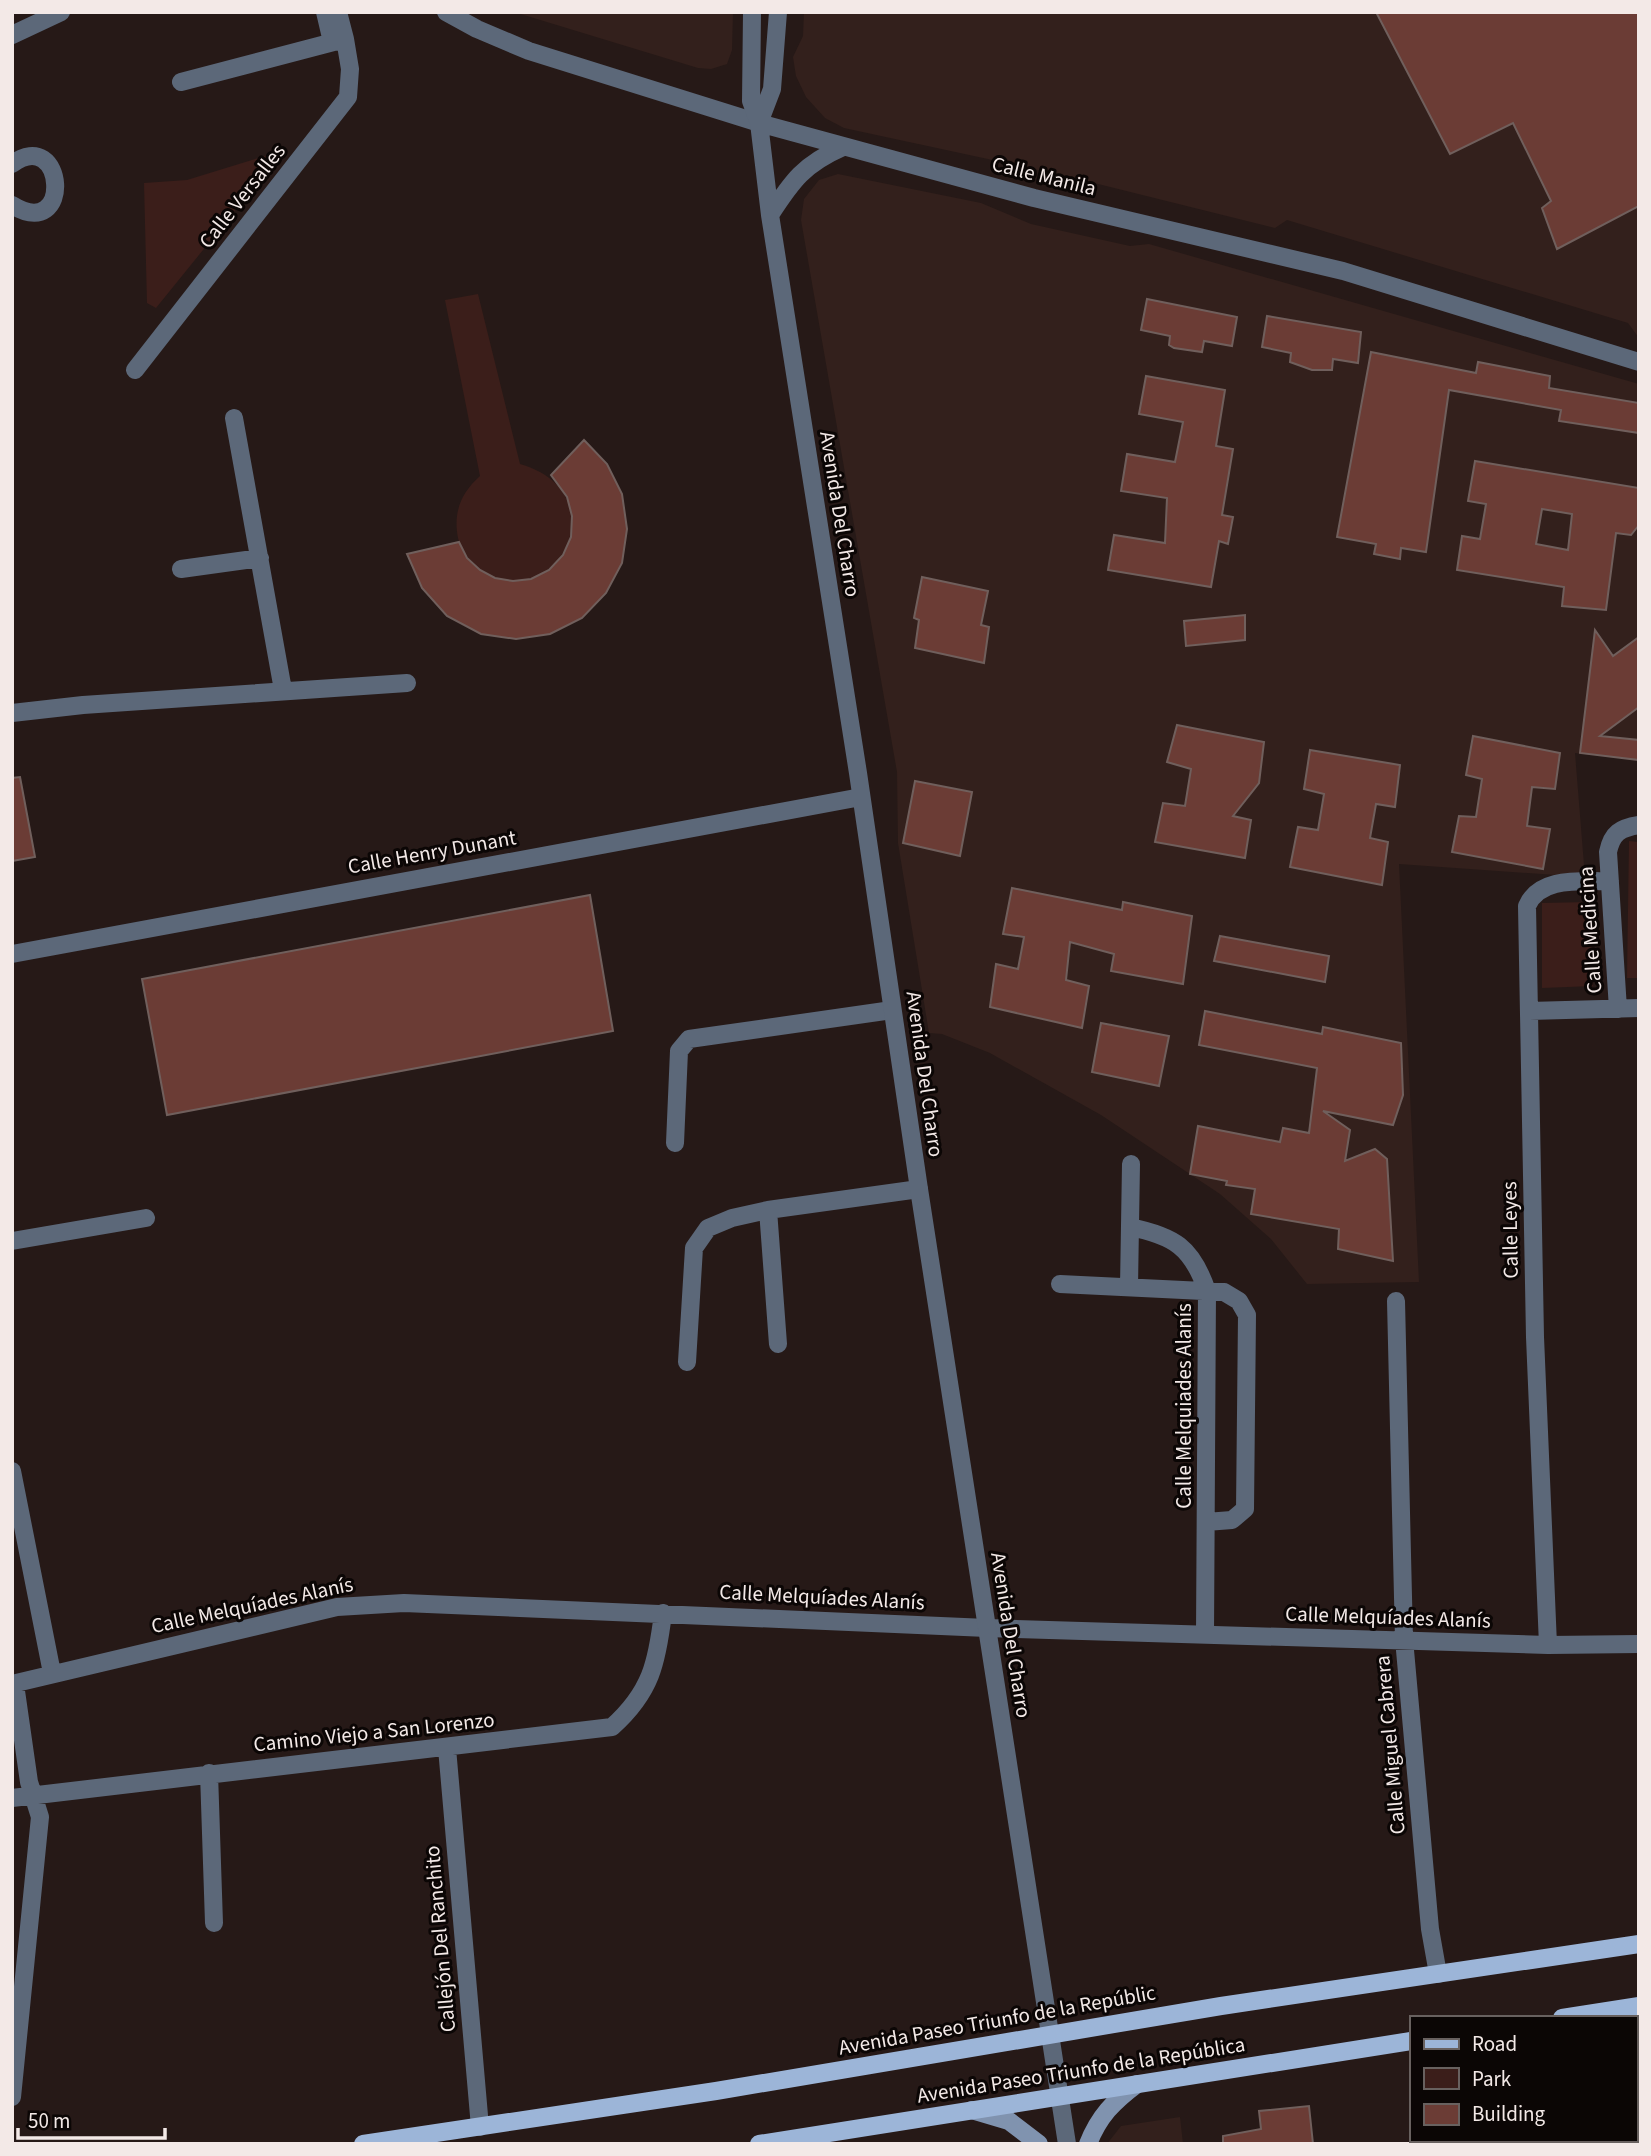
<svg xmlns="http://www.w3.org/2000/svg" width="1651" height="2156" font-family="'Source Sans 3',sans-serif">
<rect width="100%" height="100%" fill="#261917"/>
<path fill="#33201c" d="M514,12H733L732,50L727,64L711,69L698,68Z
M804,12H1639V338L1628,323L1287,220L1275,228L1066,176L844,128L825,118L806,97L796,76L793,57L803,36Z
M838,174L981,203L1031,224L1130,246L1149,244L1639,384V760L1575,753L1585,877L1399,864L1419,1282L1307,1284L1271,1239L1220,1194L1101,1115L990,1053L942,1034L929,1033L898,843L897,772L801,220L804,199L819,180Z
M1635,2052L1639,2053V2144H1479V2140H1635Z
M1180,2117L1183,2144H1107L1121,2126Z"/>
<path fill="#3b1e1a" d="M284,150L156,308L147,303L144,183L187,180Z
M478,294L520,464C619,493 559,611 487,574C473,567 461,553 458,538C453,512 461,493 480,476L445,300Z
M1629,841L1639,842V978H1627Z
M1590,902L1593,986L1542,988V903Z"/>
<path fill="#6b3c35" stroke="#705f5c" stroke-width="2" fill-rule="evenodd" d="M1376,12H1639V206L1557,249L1542,208L1551,201L1513,123L1450,154Z
M1147,299L1237,317L1232,346L1204,341L1202,352L1174,348L1169,345L1170,336L1141,330Z
M1267,316L1361,332L1358,363L1333,359L1332,370H1312L1290,362L1291,353L1262,347Z
M1371,352L1476,373L1478,362L1550,376L1549,388L1639,403V433L1559,421L1561,410L1449,390L1426,552L1401,548L1400,559L1374,554L1376,544L1337,537Z
M1146,376L1225,390L1216,446L1233,449L1222,515L1233,517L1228,544L1219,541L1211,587L1108,570L1114,535L1165,543L1167,498L1121,491L1127,454L1175,462L1183,422L1139,414Z
M584,440L607,464L622,494L627,529L622,563L606,593L582,618L550,634L516,639L481,634L447,616L422,588L407,554L459,542L467,558L480,570L495,578L513,581L531,579L549,570L563,555L571,537L572,516L567,497L551,475Z
M1475,461L1639,488V525L1631,535L1616,533L1606,610L1562,606L1564,587L1457,570L1462,536L1480,539L1486,504L1468,501ZM1542,509L1572,514L1568,550L1536,544Z
M922,577L988,591L981,625L989,627L984,663L915,648L919,620L914,618Z
M1245,615V640L1186,646L1184,621Z
M1595,630L1613,656L1639,637V707L1600,736L1639,740V760L1580,753Z
M1177,725L1264,742L1259,783L1233,816L1251,820L1245,858L1155,842L1163,803L1185,806L1191,769L1167,762Z
M1473,736L1560,753L1555,789L1532,787L1527,826L1550,829L1543,869L1452,852L1459,816L1476,817L1482,779L1466,775Z
M1310,750L1400,765L1395,807L1376,804L1370,838L1388,842L1382,885L1290,867L1298,827L1318,830L1324,794L1304,789Z
M20,777L35,857L12,861V778Z
M915,781L972,792L960,856L903,843Z
M1012,888L1122,910L1123,902L1192,916L1183,984L1111,971L1114,954L1070,942L1066,980L1089,986L1082,1028L990,1007L996,964L1018,969L1024,937L1003,934Z
M590,895L613,1031L167,1115L142,979Z
M1220,936L1329,956L1325,982L1214,961Z
M1205,1011L1322,1034L1323,1027L1401,1043L1403,1095L1393,1125L1323,1111L1350,1130L1345,1161L1375,1149L1387,1159L1393,1261L1338,1249L1339,1229L1251,1214L1255,1189L1226,1185L1227,1181L1190,1174L1198,1126L1280,1142L1283,1128L1309,1133L1317,1068L1199,1045Z
M1101,1023L1169,1036L1159,1086L1092,1072Z
M1309,2106L1313,2144H1223V2136L1261,2129L1259,2111Z"/>
<g fill="none" stroke-linecap="round" stroke-linejoin="round">
<path stroke="#5c6879" stroke-width="18" d="M325,12L332,42
M338,12L345,39
M446,12L477,29L529,51L759,123
M12,35L61,12
M12,164C65,125 74,243 12,205
M135,370L348,97L350,69L345,39L181,82
M234,418L283,690
M181,569L260,558
M12,713L83,705L407,683
M1618,1009L1608,852C1612,833 1620,828 1639,825
M1529,1011L1639,1008
M675,1143L679,1051L689,1039L892,1010
M768,1210L778,1344
M1130,1227C1174,1236 1192,1247 1207,1291L1205,1635
M12,1241L146,1218
M1060,1284L1224,1292L1239,1301L1247,1315L1245,1509L1232,1520L1206,1522
M1129,1287L1131,1164
M1396,1301L1404,1639L1430,1929L1438,1974
M687,1362L694,1248L708,1228L732,1218L768,1210L919,1189
M12,1471L52,1673
M1548,1645L1535,1337L1527,906C1540,876 1582,882 1610,881
M12,1684L337,1607L404,1603L987,1628L1548,1645L1639,1644
M447,1748L480,2127
M209,1773L214,1923
M12,1798L612,1727C651,1692 657,1663 663,1613
M12,2097L40,1817L29,1782L15,1684
M1454,2140L1455,2144"/>
<path stroke="#5c6879" stroke-width="18" d="M752,12L751,101L759,123
M778,12L772,89L759,123L770,215L858,773L919,1189L1067,2144
M759,123L1034,198L1343,271L1639,362
M770,215C792,181 804,164 843,147
M12,954L861,797"/>
<path stroke="#8093af" stroke-width="18" d="M972,2110L1009,2121L1039,2144
M1088,2144C1099,2116 1113,2102 1137,2084"/>
<path stroke="#9cb5d8" stroke-width="18" d="M1562,2018L1639,2006
M363,2144L716,2091L1221,2006L1639,1944
M759,2144L1411,2041"/>
</g>
<g text-anchor="middle" dominant-baseline="central" stroke-width="6" stroke-linejoin="round" paint-order="stroke">
<g font-size="21" fill="#f3e9e7" stroke="#0b0605">
<text transform="translate(1044 176) rotate(14)">Calle Manila</text>
<text transform="translate(242 196) rotate(-52)">Calle Versalles</text>
<text transform="translate(840 514) rotate(81)">Avenida Del Charro</text>
<text transform="translate(432 852) rotate(-10)">Calle Henry Dunant</text>
<text transform="translate(1590 930) rotate(-94)">Calle Medicina</text>
<text transform="translate(925 1074) rotate(82)">Avenida Del Charro</text>
<text transform="translate(1510 1230) rotate(-91)">Calle Leyes</text>
<text transform="translate(1184 1406) rotate(-90)">Calle Melquiades Alanís</text>
<text transform="translate(822 1597) rotate(3)">Calle Melquíades Alanís</text>
<text transform="translate(252 1605) rotate(-12)">Calle Melquíades Alanís</text>
<text transform="translate(1388 1617) rotate(2)">Calle Melquíades Alanís</text>
<text transform="translate(1011 1635) rotate(81)">Avenida Del Charro</text>
<text transform="translate(374 1732) rotate(-6)">Camino Viejo a San Lorenzo</text>
<text transform="translate(1390 1745) rotate(-95)">Calle Miguel Cabrera</text>
<text transform="translate(440 1939) rotate(-95)">Callejón Del Ranchito</text>
<text transform="translate(997 2020) rotate(-10)">Avenida Paseo Triunfo de la Repúblic</text>
<text transform="translate(1081 2070) rotate(-9)">Avenida Paseo Triunfo de la República</text>
</g>
</g>
<rect width="1651" height="2156" fill="none" stroke="#f3e9e7" stroke-width="28"/>
<rect x="1410" y="2016" width="228" height="126" fill="#0b0605" stroke="#68615f" stroke-width="2"/>
<rect x="1424" y="2039" width="35" height="10" fill="#9cb5d8" stroke="#68615f" stroke-width="2"/>
<text x="1472" y="2051" font-size="21" fill="#f3e9e7">Road</text>
<rect x="1424" y="2068" width="35" height="21" fill="#3b1e1a" stroke="#68615f" stroke-width="2"/>
<text x="1472" y="2086" font-size="21" fill="#f3e9e7">Park</text>
<rect x="1424" y="2104" width="35" height="21" fill="#6b3c35" stroke="#68615f" stroke-width="2"/>
<text x="1472" y="2121" font-size="21" fill="#f3e9e7">Building</text>
<path d="M18 2128v10h147v-10" fill="none" stroke="#f3e9e7" stroke-width="3.5"/>
<text x="28" y="2128" font-size="21" fill="#f3e9e7" stroke="#0b0605" stroke-width="5" paint-order="stroke">50 m</text>
</svg>
